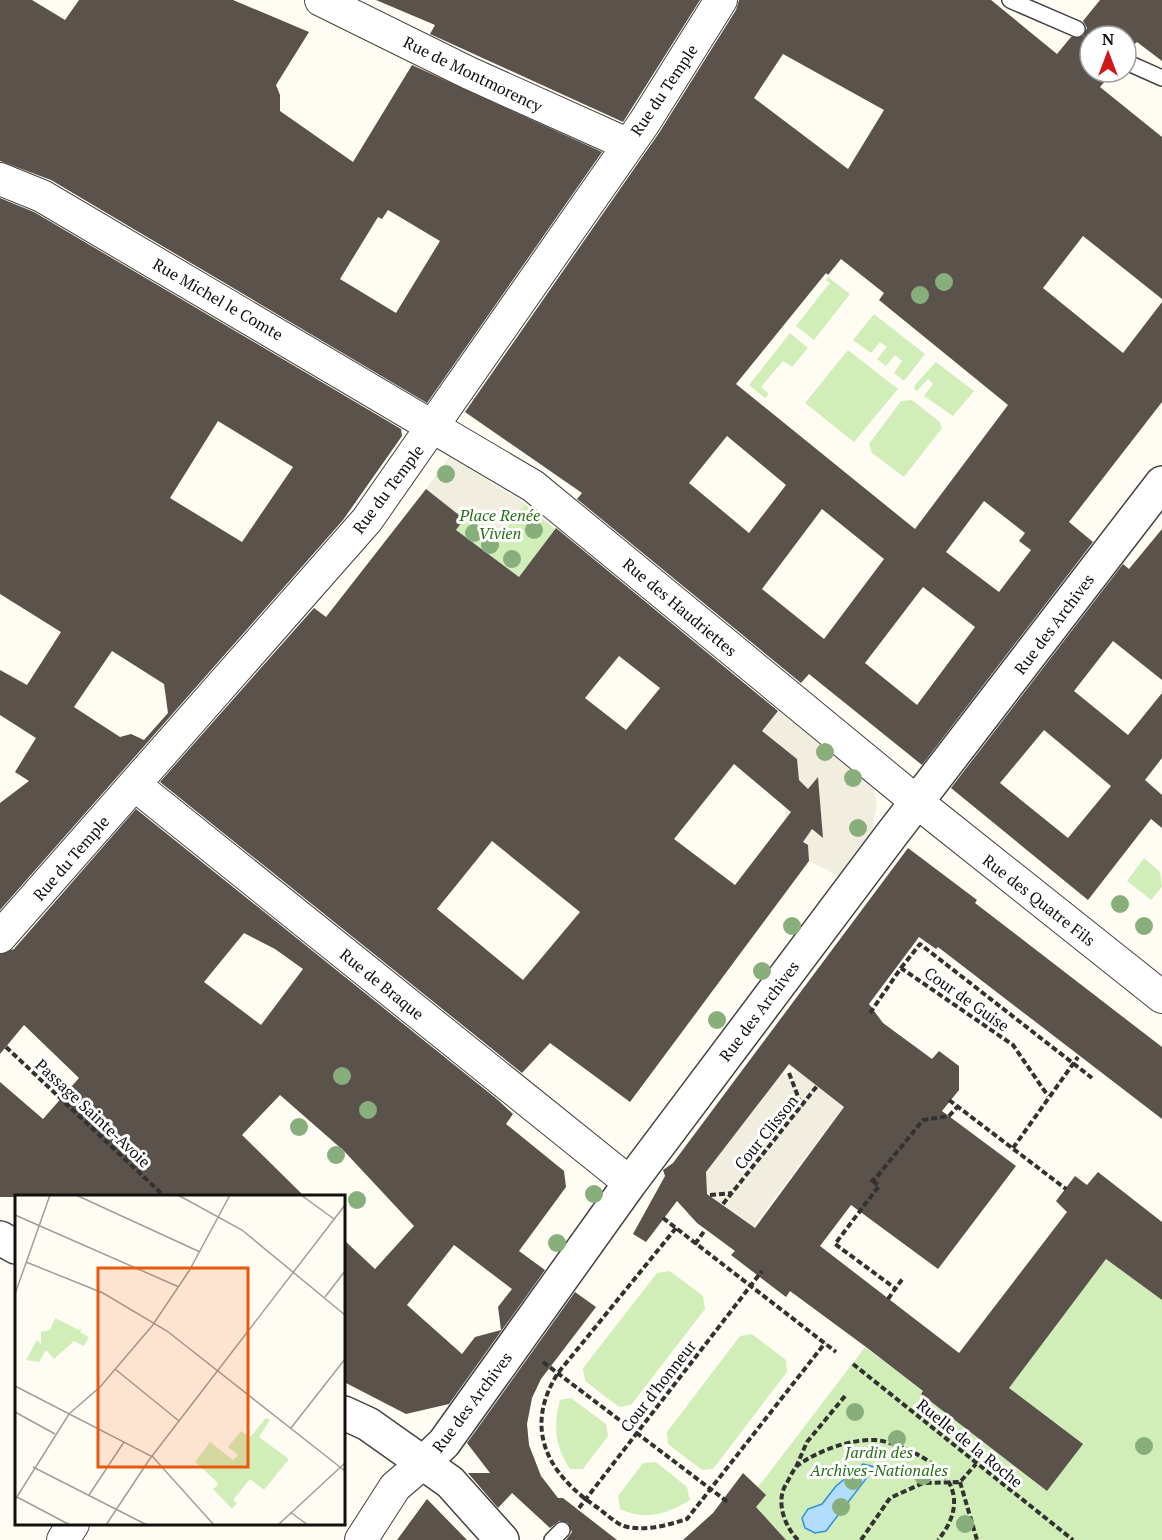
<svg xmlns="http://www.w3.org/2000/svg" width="1162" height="1540" font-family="'PT Serif',serif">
<rect width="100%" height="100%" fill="#fffdf3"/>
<path fill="#d1eeb8" d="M828,277L850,294L814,340L796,326L828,285L831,284L826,280Z
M874,314L925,354L904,381L894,373L902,361L895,355L886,366L877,359L887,347L880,342L871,353L853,340Z
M790,333L808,348L792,367L783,361L761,387L769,394L765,398L749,385Z
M848,350L898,389L854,442L805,403Z
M936,362L974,391L953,416L924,396L933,384L928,379L917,391L914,389L915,385Z
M912,400L940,422L942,428L904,477L872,453L869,444L901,401Z
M450,457L522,502L555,529L519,577L456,530L464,519L426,489Z
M1144,858L1160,872L1162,887L1151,900L1127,881Z
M1106,1259L1162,1300V1540H786L749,1499L865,1347L923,1391L921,1394L1047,1491L1082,1444L1009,1388Z
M670,1271L703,1296L705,1309L631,1405L619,1407L585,1381L583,1368L657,1273Z
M752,1334L786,1360L787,1372L713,1469L702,1470L668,1444L667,1432L740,1336Z
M571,1398L606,1424L608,1436L583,1469H570C555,1446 553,1426 560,1400Z
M656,1462L687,1487L690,1500C667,1514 646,1521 620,1509L618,1496L643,1463Z"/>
<path fill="#f2eedf" d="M450,457L525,504L496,542L426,489Z
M785,702L873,786L877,804L871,838L843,878L809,861L804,843L787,830L783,795L762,731Z
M798,1071L844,1106L753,1227L707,1193L706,1172L779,1076Z"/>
<path fill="#b2ddfc" stroke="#328fda" stroke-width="1.5" d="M863,1464L875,1467L826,1531L815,1533L805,1528L802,1518L808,1509L822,1504L836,1486Z"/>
<path fill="#5a524b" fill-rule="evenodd" d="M0,0H32L65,20L79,0H233L309,32L276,85L280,95V111L353,162L412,65L602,152L427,403L51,180L0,161ZM388,210L440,241L396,313L340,279L378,217L382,219Z
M376,0H700L623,122L430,34L435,25Z
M739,0H991L1057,54L1071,37L1083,36L1087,28L1083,21L1100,0H1162V61L1137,42L1126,52V36H1090V72H1113L1100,87L1162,137V299L1083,236L1043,288L1123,353L1162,302V402L1069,522L1093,542L922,765L809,674L801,683L577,499L582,493L465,412L659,133L736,10ZM783,54L884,110L848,169L754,98ZM841,259L884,293L879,300L1008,405L915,529L736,384L826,273L828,275ZM727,436L786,485L749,533L689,483ZM984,501L1025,533L1019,541L1031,550L999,592L946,552ZM822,509L884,559L824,639L762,589ZM923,587L975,627L917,705L865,663Z
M0,198L34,212L401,429L402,436L343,520L0,910V803L29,781L15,772L36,738L0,715V670L27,685L61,632L0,594ZM218,421L293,467L242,542L170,498ZM112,651L164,684L168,713L144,740L131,734L120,737L74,707Z
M426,489L464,519L456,530L519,577L556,528L778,711L762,731L797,759L799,780L808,789L818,777L823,838L812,829L803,842L808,845L809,861L630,1102L550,1043L522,1073L160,782L314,608L326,617ZM619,656L660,688L626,730L585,698ZM734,764L791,812L735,885L674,839ZM492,841L580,912L523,980L437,909Z
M1162,529V680L1113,641L1074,691L1128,735L1162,693V758L1145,780L1162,795V828L1151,819L1088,900L951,788L1123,564L1129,569ZM1044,730L1111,786L1068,838L1000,783Z
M136,809L498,1100L513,1114L506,1124L564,1171L566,1187L519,1251L545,1270L449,1404L406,1414L344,1382V1240L375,1269L414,1226L344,1151L280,1095L242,1135L305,1197H0V1082L43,1119L79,1078L24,1025L0,1054V954L14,949ZM244,933L275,949L303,969L261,1025L204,982ZM454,1245L512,1289L498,1307L501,1330L475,1337L462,1354L407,1305Z
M908,848L977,900L975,903L1162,1047V1119L938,947L936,949L919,937L869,1004L883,1023L932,1059L939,1051L959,1066V1090L942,1111L1016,1166L938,1269L851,1205L820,1246L959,1353L1067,1212L1056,1201L1075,1176L1087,1185L1098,1172L1162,1222V1300L1106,1259L1009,1388L1083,1444L1047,1491L921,1394L923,1391L866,1347L790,1291L786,1297L731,1255L735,1251L697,1223L677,1201L646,1242L633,1234L665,1176L663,1170L673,1163ZM789,1064L844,1107L755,1228L707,1194L706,1172Z
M575,1292L596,1307L541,1379L532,1398L527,1424L529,1445L541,1476L558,1498H563L617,1540H566L572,1532L568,1523L559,1521L550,1528L512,1493L498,1508L468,1473H490L467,1443Z
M743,1473L766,1495L756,1507L786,1540H683L713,1513Z
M427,1499L467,1540H397Z"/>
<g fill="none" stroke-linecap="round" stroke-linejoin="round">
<defs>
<path id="service" d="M1010,0L1077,29
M1126,62L1162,78
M552,1540L562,1530"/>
<path id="minor" d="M321,0L469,73L627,144
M0,179L42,196L533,486L917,802L1162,997
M135,785L630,1183
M0,937L367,520L644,123L721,0
M63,1540L73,1524
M361,1540L395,1487L424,1462"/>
<path id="tertiary" d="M0,1238L16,1247
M344,1413L368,1424L450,1482L502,1540
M424,1462L444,1443L630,1183L892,834L1162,483"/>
</defs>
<use href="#service" stroke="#434343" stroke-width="18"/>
<use href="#minor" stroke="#434343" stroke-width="34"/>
<use href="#tertiary" stroke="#434343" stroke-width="36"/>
<path stroke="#323232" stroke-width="4" stroke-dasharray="6 3" stroke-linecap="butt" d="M901,968L920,944L1092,1078
M870,1013L901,968L1013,1045L1048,1096
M6,1047L164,1196
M789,1073L802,1107
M949,1100L1066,1189
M1013,1148L1078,1057
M871,1179L873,1181L876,1178L923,1120L949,1116L958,1106
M873,1181L879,1186L835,1244L896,1289
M710,1195L732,1193
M723,1204L817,1086
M663,1218L836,1352
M676,1228L558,1373C523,1428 547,1474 598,1508C605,1513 615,1523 624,1526C645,1532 668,1525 687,1519L825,1343
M695,1244L705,1230
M888,1299L903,1278
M543,1362L729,1503
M853,1364L1073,1540
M796,1467L807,1442L845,1396
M960,1482L977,1540
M579,1508L762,1271
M798,1540C785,1527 776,1503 785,1486C789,1480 792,1471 797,1466C817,1451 850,1439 875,1440C887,1441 899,1446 910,1451C951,1469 970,1501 938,1540
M861,1540L890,1498L923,1483L960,1482L976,1464"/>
<use href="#service" stroke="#fff" stroke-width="15"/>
<use href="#minor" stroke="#fff" stroke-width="32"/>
<use href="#tertiary" stroke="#fff" stroke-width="33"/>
</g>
<g fill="#88af7b">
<circle cx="944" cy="282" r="9"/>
<circle cx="920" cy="295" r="9"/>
<circle cx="446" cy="474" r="9"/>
<circle cx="534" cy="530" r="9"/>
<circle cx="474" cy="533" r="9"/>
<circle cx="490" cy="545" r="9"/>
<circle cx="512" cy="559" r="9"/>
<circle cx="825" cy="752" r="9"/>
<circle cx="853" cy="778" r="9"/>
<circle cx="858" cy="828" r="9"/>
<circle cx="1120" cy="904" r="9"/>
<circle cx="792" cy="926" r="9"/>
<circle cx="1144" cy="926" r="9"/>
<circle cx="762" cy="971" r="9"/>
<circle cx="717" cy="1020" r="9"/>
<circle cx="342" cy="1076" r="9"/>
<circle cx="368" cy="1110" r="9"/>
<circle cx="299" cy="1127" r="9"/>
<circle cx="336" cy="1155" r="9"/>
<circle cx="594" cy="1194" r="9"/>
<circle cx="357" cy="1200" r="9"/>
<circle cx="557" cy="1243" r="9"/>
<circle cx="855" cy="1412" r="9"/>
<circle cx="897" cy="1439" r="9"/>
<circle cx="1144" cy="1446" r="9"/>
<circle cx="923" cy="1476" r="9"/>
<circle cx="853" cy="1481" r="9"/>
<circle cx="841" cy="1507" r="9"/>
<circle cx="965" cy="1524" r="9"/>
</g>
<g text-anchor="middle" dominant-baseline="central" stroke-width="6" stroke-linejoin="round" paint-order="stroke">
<g font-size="16" fill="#101010" stroke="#fff">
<text transform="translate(473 74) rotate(26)">Rue de Montmorency</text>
<text transform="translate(664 90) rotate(-56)">Rue du Temple</text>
<text transform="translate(218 299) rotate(30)">Rue Michel le Comte</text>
<text transform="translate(388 489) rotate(-53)">Rue du Temple</text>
<text transform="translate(680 607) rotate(40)">Rue des Haudriettes</text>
<text transform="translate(1054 624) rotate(-53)">Rue des Archives</text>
<text transform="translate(71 858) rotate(-49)">Rue du Temple</text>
<text transform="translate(1039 900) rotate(38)">Rue des Quatre Fils</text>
<text transform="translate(382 984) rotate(39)">Rue de Braque</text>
<text transform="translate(967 999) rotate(35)">Cour de Guise</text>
<text transform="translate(759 1011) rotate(-53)">Rue des Archives</text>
<text transform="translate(93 1113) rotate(43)">Passage Sainte-Avoie</text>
<text transform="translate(766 1132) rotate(-51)">Cour Clisson</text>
<text transform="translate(658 1386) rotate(-52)">Cour d'honneur</text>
<text transform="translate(472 1402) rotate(-53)">Rue des Archives</text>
<text transform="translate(970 1443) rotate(39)">Ruelle de la Roche</text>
</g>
<g font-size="16" font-style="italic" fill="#276f19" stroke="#fff">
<text x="500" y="515">Place Renée<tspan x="500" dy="18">Vivien</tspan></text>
<text x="879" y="1452">Jardin des<tspan x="879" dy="18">Archives-Nationales</tspan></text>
</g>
</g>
<g transform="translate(15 1195)">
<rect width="330" height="330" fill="#fffdf3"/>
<path d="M40,123L64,135L68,133L65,137L74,142L69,151L59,146L39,164L31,155L24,167L11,165L22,145L26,149V137L35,135ZM251,223L255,225L244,242L274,264L249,295L235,284L218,305L222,308L217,314L198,294L203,290L201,286L180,267L195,247L218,265L223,260L213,252L226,236L235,242Z" fill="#d1eeb8"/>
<path fill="none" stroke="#9f9e98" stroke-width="1.5" d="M61,0L185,57M163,0L227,35L330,120M286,0L319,24M0,20L164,92M11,67L88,98L152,136L330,276M0,99L35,0M310,102L330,76M100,174L164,226M0,191L138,262L199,330M0,217L40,239M276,233L330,164M18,272L132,330M74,300L109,247M2,302L55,330M0,305L54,219L85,192L137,131L174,76L215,0M275,317L293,330M91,330L134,265L330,10M263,330L330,268"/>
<path fill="#e8590c" fill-opacity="0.15" stroke="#e8590c" stroke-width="3" d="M83,73H233V272H83Z"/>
<rect width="330" height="330" fill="none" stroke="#101010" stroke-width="3"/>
</g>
<g transform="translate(1108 54)"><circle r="28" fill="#ffffff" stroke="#9f9f9f" stroke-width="1.5"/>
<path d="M0-4.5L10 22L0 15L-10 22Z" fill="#cf1919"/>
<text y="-9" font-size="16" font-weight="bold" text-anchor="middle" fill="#101010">N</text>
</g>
</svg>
